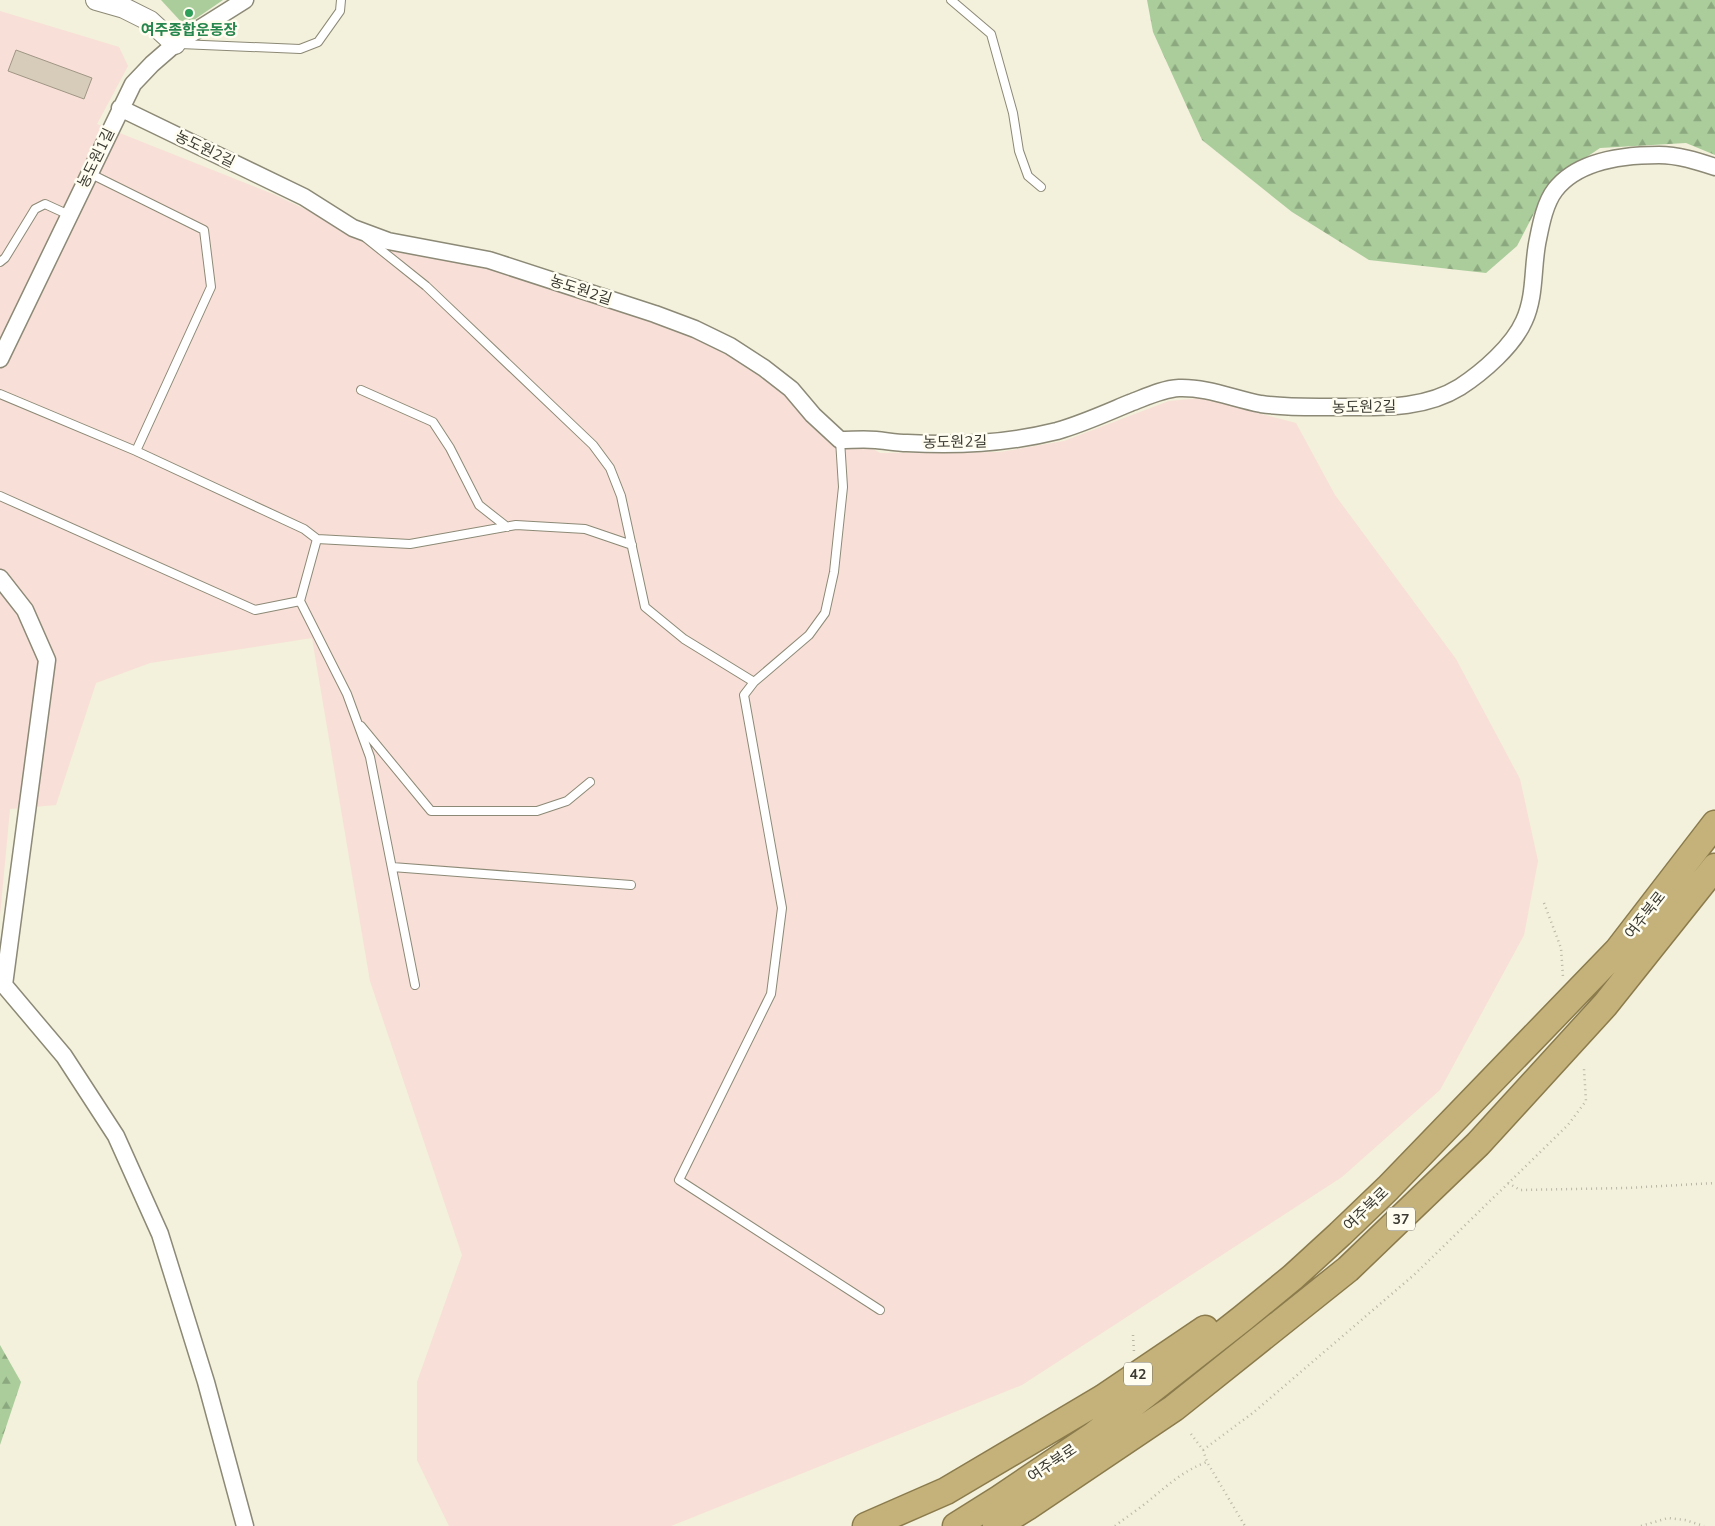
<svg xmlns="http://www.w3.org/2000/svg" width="1715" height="1526" font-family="'Nunito Sans','Noto Sans KR',sans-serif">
<defs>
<pattern id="forest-firs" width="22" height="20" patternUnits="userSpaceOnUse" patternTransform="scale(1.25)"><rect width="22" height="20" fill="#aacd9b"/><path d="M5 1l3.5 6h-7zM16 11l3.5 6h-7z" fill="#8ca87f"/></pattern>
</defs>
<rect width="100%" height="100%" fill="#f3f0db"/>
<path fill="#f8dfd7" d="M0,11L119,47L128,66L97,124L273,194L396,252L489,267L630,314L693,337L743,364L803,409L880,453L1000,452L1064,441L1169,401L1201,398L1296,423L1335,495L1456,659L1520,779L1538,861L1524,935L1440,1090L1342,1177L1022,1385L671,1526H449L417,1460V1382L462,1255L370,981L312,638L150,663L96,683L56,805L10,809L0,915Z"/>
<path fill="url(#forest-firs)" d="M1147,0H1715V155L1686,143L1600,148L1551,181L1517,246L1486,273L1369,260L1292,212L1202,140L1153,32Z
M0,1345L21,1382L0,1445Z"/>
<path fill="#aacd9b" d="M161,0H223L185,26Z"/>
<path fill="#d7ccba" stroke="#a09685" d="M16,50L92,78L84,99L8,71Z"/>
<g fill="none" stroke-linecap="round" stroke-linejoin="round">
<defs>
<path id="service" d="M951,0L991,34L1013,113L1019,151L1028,176L1041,187
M180,44L300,49L318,42L340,11L341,0
M89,173L204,230L211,287L136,451
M366,238L426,286L593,445L610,468L621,496L645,607L684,639L754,682
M0,262L5,258L35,209L45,204L69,215
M361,390L433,422L450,448L479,505L507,527
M0,394L136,451L304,529L317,539L410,544L516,525L585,529L632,545
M840,440L843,487L834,572L825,613L809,635L754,682L744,695L782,908L771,994L679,1180L880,1310
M0,496L255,610L300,601L347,694L370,757L415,985
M300,601L317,539
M361,726L431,811H537L567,801L590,782
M392,867L631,885"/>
<path id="minor" d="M120,108L304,197L353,228L388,241L489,260L655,314L695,329L730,346L764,368L791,389L813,415L840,440C852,440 864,439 876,440C887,441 897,443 907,443C957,446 1009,443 1057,431C1082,424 1106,413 1130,403C1146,397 1162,389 1179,388C1207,387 1234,399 1261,404C1287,408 1312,407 1339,407C1380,407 1423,410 1460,387C1483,372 1513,346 1524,321C1536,295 1532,266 1538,239C1541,224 1545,203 1555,190C1578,160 1624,155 1659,155C1678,155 1697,161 1715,167
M0,359L133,84L152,64L175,44L245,0
M0,578L25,610L47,660L4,985L64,1056L116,1136L160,1234L206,1382L245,1526"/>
<path id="tertiary" d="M96,0L124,8L150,21L175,44"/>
<path id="trunk" d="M866,1526L946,1491L1103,1398L1205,1329
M956,1526L999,1499L1094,1435L1243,1318L1293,1277L1340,1234L1388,1188L1618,950L1715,824
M996,1526L1027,1507L1174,1408L1348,1269L1478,1144L1605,1005L1715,867"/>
</defs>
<use href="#service" stroke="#8c8976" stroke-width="10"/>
<use href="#minor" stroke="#8c8976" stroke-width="19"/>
<use href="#tertiary" stroke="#8c8976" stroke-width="22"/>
<use href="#trunk" stroke="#8b7b4c" stroke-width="29"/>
<path stroke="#b8b6a5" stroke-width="2.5" stroke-dasharray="1 4" stroke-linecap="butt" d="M1544,903L1561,948L1563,977
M1508,1183L1520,1190L1626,1188L1715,1183
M1133,1335L1134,1352
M1191,1434L1203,1450L1207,1462L1245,1526
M1203,1450L1254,1412L1415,1274L1568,1125L1586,1101L1584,1069
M1115,1526C1125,1518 1136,1511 1146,1503C1166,1487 1182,1471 1207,1462
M1641,1526L1668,1518L1685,1520L1704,1526"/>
<use href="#service" stroke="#fff" stroke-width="8"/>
<use href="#minor" stroke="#fff" stroke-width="16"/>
<use href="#tertiary" stroke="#fff" stroke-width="20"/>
<use href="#trunk" stroke="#c4b27a" stroke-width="26"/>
</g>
<circle fill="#2e9e5b" stroke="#fffdf0" stroke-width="2" cx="189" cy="13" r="5"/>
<g text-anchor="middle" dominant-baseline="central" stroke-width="5" stroke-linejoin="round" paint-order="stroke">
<g fill="#fffdf0" stroke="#76756c" stroke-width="1">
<rect x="1387" y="1207.5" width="28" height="23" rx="4"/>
<rect x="1124" y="1362.5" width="28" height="23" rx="4"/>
</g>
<g font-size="14" font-weight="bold" fill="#3c3b33">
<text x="1401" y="1219">37</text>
<text x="1138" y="1374">42</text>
</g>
<g font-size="15" font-weight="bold" fill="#27864d" stroke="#fffdf0">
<text x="189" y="30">여주종합운동장</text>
</g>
<g font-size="15" fill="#3c3b33" stroke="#fffdf0">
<text transform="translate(205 149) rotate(26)">농도원2길</text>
<text transform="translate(96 158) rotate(-64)">농도원1길</text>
<text transform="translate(581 290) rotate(18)">농도원2길</text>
<text transform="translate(1364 407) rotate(-1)">농도원2길</text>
<text transform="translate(955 442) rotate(-1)">농도원2길</text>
<text transform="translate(1645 915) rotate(-52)">여주북로</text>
<text transform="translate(1366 1209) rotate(-44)">여주북로</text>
<text transform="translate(1052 1463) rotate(-34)">여주북로</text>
</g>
</g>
</svg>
